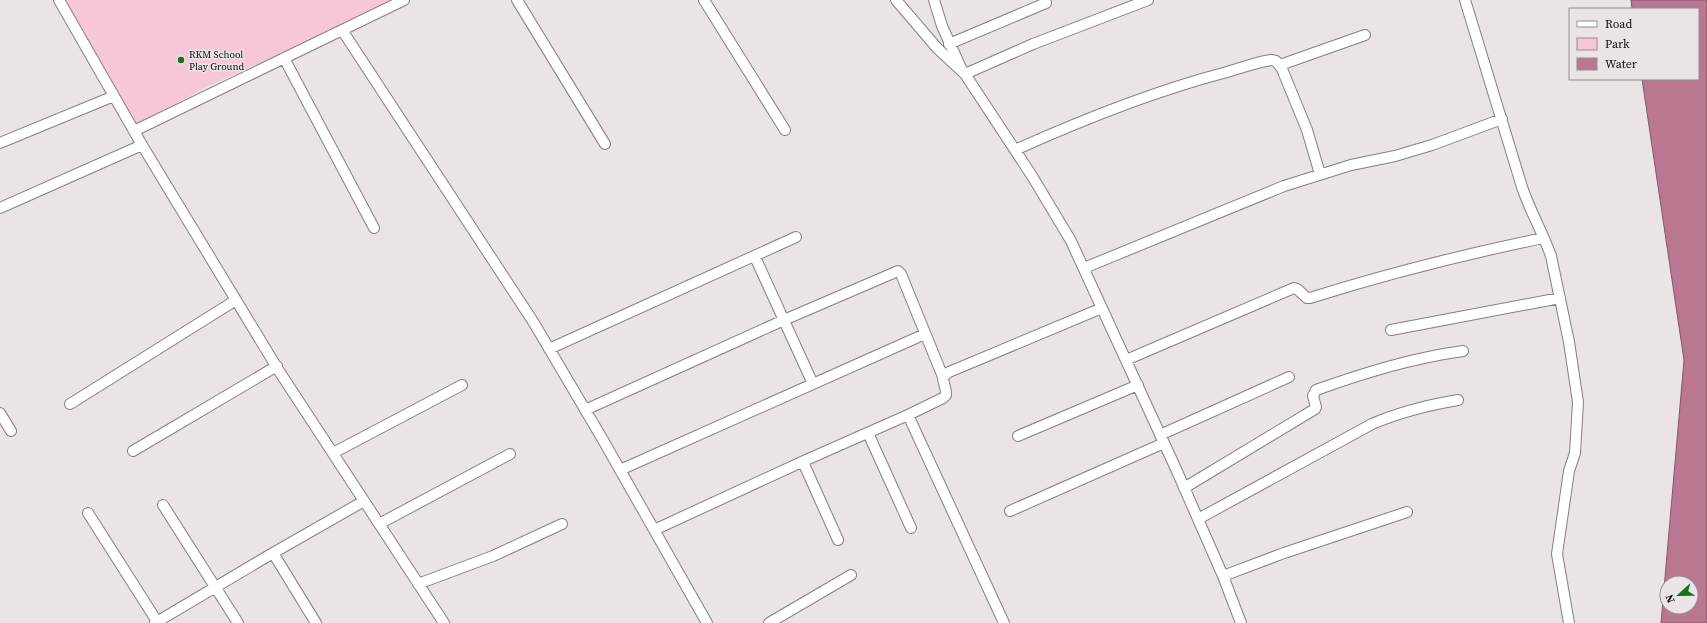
<svg xmlns="http://www.w3.org/2000/svg" width="1707" height="623" font-family="'Source Serif 4',serif">
<rect width="100%" height="100%" fill="#eae4e6"/>
<path fill="#f7c7d9" d="M63,0H399L206,87L137,126Z"/>
<path fill="#b97792" stroke="#86576a" fill-rule="evenodd" d="M1631,0H1707V623H1661L1684,360L1642,79H1698V9H1632ZM1667,583H1691V607H1667Z"/>
<g fill="none" stroke-linecap="round" stroke-linejoin="round">
<defs>
<path id="minor" d="M59,0L142,145L279,371L444,623
M517,0L605,144
M704,0L785,130
M896,0L937,48L965,74L1033,44L1148,0
M934,0L942,26L961,68L1032,176L1071,241L1176,469L1223,576L1241,623
M1465,0L1522,187C1530,211 1543,233 1551,256L1569,342L1578,402L1575,453L1569,471L1557,554L1569,623
M342,30L534,323L603,440L707,623
M949,44L1046,3
M284,58L374,228
M1280,65L1365,35
M134,131L404,0
M0,143L114,96
M1015,150C1084,119 1154,91 1227,72C1242,68 1256,62 1271,60L1276,61L1282,69L1307,130L1320,174
M0,208L142,145
M755,257L813,384
M1084,268L1284,186L1351,165L1395,156L1432,145L1502,119
M1391,330L1560,298
M549,349L796,237
M1126,360L1294,288L1297,289L1307,298H1310C1386,274 1466,254 1543,238
M70,404L236,300
M585,410L784,320L898,271L901,274L943,377
M0,413L11,431
M908,415L1004,623
M868,433L911,528
M1160,435L1289,377
M1018,436L1138,385
M133,451L277,366
M333,453L462,385
M803,462L838,540
M620,470L925,334
M1184,488L1315,409L1316,407L1313,396L1316,390C1364,373 1412,358 1463,351
M163,505L238,623
M1010,511L1164,443
M88,513L158,623
M1198,519L1372,424C1400,412 1428,405 1458,400
M379,524L510,454
M654,530L806,460L908,415L943,398L946,395C947,389 943,384 943,377L949,372L1102,308
M273,553L316,623
M1223,576L1284,553L1407,512
M418,584L493,556L562,524
M155,623L273,553L364,501
M769,623L851,575"/>
</defs>
<use href="#minor" stroke="#847f81" stroke-width="12"/>
<use href="#minor" stroke="#fff" stroke-width="10"/>
</g>
<circle fill="#17711e" stroke="#eae4e6" stroke-width="1.5" cx="181" cy="60" r="4"/>
<g text-anchor="middle" dominant-baseline="central" stroke-width="3" stroke-linejoin="round" paint-order="stroke">
<g font-size="10" fill="#0e0c0c" stroke="#eae4e6" text-anchor="start">
<text x="189" y="54">RKM School<tspan x="189" dy="12">Play Ground</tspan></text>
</g>
</g>
<rect x="1569" y="8" width="130" height="72" fill="#eae4e6" stroke="#928e8f"/>
<rect x="1577" y="21" width="20" height="6" fill="#ffffff" stroke="#928e8f"/>
<text x="1605" y="28" font-size="12" fill="#0e0c0c">Road</text>
<rect x="1577" y="38" width="20" height="12" fill="#f7c7d9" stroke="#928e8f"/>
<text x="1605" y="48" font-size="12" fill="#0e0c0c">Park</text>
<rect x="1577" y="58" width="20" height="12" fill="#b97792" stroke="#928e8f"/>
<text x="1605" y="68" font-size="12" fill="#0e0c0c">Water</text>
<g transform="translate(1679 595) rotate(248)"><circle r="19" fill="#eae4e6" stroke="#928e8f"/>
<path d="M0-3L7 15L0 10L-7 15Z" fill="#17711e"/>
<text y="-6" font-size="11" font-weight="bold" text-anchor="middle" fill="#0e0c0c">N</text>
</g>
</svg>
